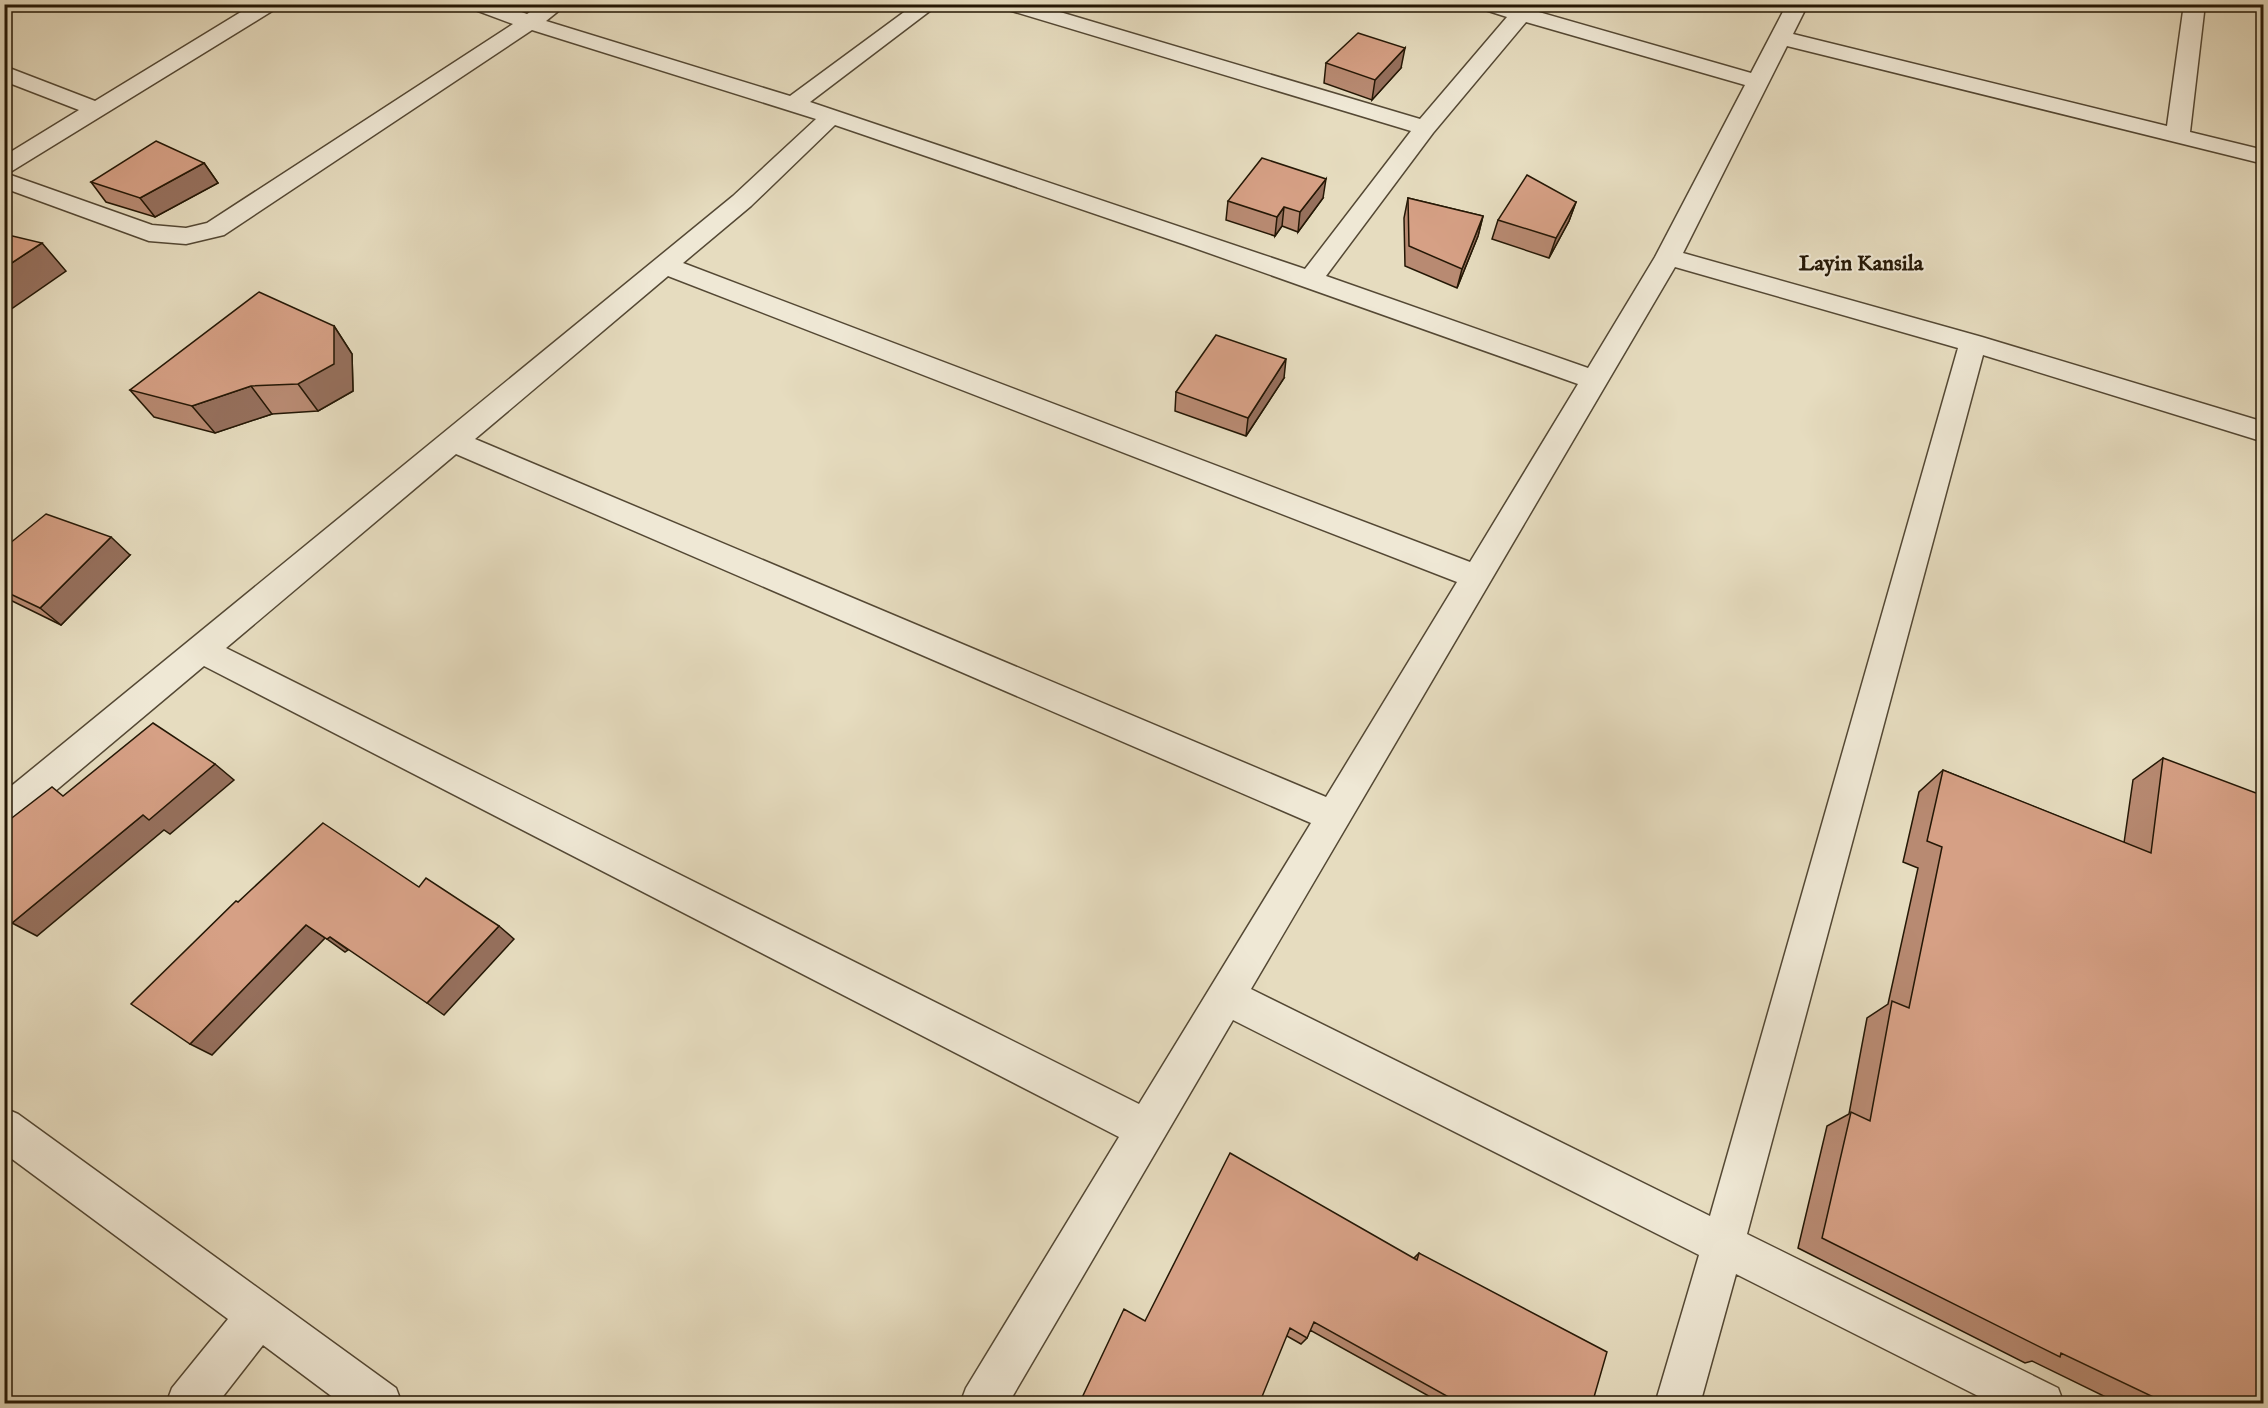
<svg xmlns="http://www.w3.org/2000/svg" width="2268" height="1408" font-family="'IM FELL English',serif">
<rect width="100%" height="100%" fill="#e6dcbf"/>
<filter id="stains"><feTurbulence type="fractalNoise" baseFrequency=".00333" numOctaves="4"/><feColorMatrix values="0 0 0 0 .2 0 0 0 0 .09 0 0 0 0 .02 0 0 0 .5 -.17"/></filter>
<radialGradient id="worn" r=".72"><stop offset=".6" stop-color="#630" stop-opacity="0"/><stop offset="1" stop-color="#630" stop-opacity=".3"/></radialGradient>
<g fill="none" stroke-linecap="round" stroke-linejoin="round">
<defs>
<path id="minor" d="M254,4H280L277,8L12,171L5,173L152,225L186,228L207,223L513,24L470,8L467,4H499L527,14L542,4H567L546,21L790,96L915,4H939L810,102L1305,269L1411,131L1002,8L999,4H1033L1420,119L1507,17L1479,8L1476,4H1511L1751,73L1787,4H1808L1793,34L2167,126L2184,4H2205L2190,132L2264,150V164L1787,46L1683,253L1982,337L2264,422V442L1983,355L1747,1234L2058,1388L2064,1404H1994L1736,1274L1700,1404H1655L1699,1255L1233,1020L1008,1404H960L966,1388L1119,1137L204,666L16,824L4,828V792L733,196L816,119L532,30L224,235L186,244L149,241L4,188V156L79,110L4,81V66L95,101ZM1526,22L1745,85L1655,257L1588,368L1326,276L1433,133ZM835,125L1186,245L1578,384L1470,562L683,263L751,206ZM1675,267L1958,348L1710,1216L1251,989ZM668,276L1457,582L1326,797L475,439ZM456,454L1311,823L1139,1104L226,648Z
M4,1108L18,1114L396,1388L402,1404H342L263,1345L217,1404H166L172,1388L228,1319L4,1153Z"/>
</defs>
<use href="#minor" stroke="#544834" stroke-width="3"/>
<use href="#minor" fill="#efe8d5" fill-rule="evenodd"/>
</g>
<path fill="#b88a72" stroke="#241705" stroke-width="1.5" d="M1326,63L1401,68L1372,100L1324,83Z
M204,163L218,183L155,217L106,202L91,182Z
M1323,198L1298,232L1282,226L1275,236L1226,220L1228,201Z
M1408,198L1483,216L1478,236L1457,288L1405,266L1404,218Z
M1576,202L1569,221L1549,258L1492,239L1498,220Z
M334,326L352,354L353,391L318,411L272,414L215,433L154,417L130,390Z
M1284,378L1246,436L1175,411L1176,392Z
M4,548L130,555L61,625L4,597Z
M2163,758L2264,1404H2120L2032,1361L2025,1363L1798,1248L1827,1126L1849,1114L1867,1018L1888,1004L1918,868L1903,862L1919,792L1943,770L2124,843L2133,780Z
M1419,1253L1592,1404H1443L1310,1330L1307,1338L1301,1344L1287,1336L1145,1321L1414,1258Z"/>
<path fill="#96705d" stroke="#241705" stroke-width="1.5" d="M1405,48L1401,68L1372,100L1375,80Z
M204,163L218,183L155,217L140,198Z
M1326,179L1323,198L1298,232L1300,212Z
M1576,202L1569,221L1549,258L1556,238Z
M1284,207L1282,226L1275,236L1277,217Z
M1483,216L1478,236L1457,288L1462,269Z
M42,243L66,271L4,314V268Z
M334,326L352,354L353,391L318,411L298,384Z
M1286,359L1284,378L1246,436L1248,418Z
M251,386L272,414L215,433L192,406Z
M111,537L130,555L61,625L40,608Z
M215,764L234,780L170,834L164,830L37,936L12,923L143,815Z
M306,925L325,938L212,1055L190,1044Z
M499,926L514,939L444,1015L427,1003Z
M330,937L348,950L345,952L327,939Z"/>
<path fill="#d6a085" stroke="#241705" stroke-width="1.5" d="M1358,33L1405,48L1375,80L1326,63Z
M156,141L204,163L140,198L91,182Z
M1262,158L1326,179L1300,212L1284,207L1277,217L1228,201Z
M1527,175L1576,202L1556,238L1498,220Z
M1408,198L1483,216L1462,269L1409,246Z
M4,234L42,243L4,268Z
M259,292L334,326V364L298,384L251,386L192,406L130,390Z
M1216,335L1286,359L1248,418L1176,392Z
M46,514L111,537L40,608L4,591V548Z
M153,723L215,764L149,820L143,815L12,923L4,917V824L52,787L63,796Z
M2163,758L2264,796V1404H2168L2061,1353L2060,1357L1822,1238L1851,1112L1870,1121L1892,1001L1909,1008L1942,847L1927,841L1943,770L2151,853Z
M323,823L419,887L426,878L499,926L427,1003L330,937L327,939L306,925L190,1044L131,1004L236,901L238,902Z
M1230,1153L1417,1260L1419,1253L1607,1352L1592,1404H1461L1314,1322L1307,1338L1290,1328L1259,1404H1079L1124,1309L1145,1321Z"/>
<g text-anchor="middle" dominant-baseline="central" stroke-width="4.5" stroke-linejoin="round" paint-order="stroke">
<g font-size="22" font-weight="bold" fill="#241705" stroke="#efe8d5">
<text x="1861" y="264">Layin Kansila</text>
</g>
</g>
<rect width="2268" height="1408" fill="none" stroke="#e6dcbf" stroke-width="24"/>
<rect x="6" y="6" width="2256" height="1396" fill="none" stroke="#241705" stroke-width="3"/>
<rect x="12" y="12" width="2244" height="1384" fill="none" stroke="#241705" stroke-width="1.5"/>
<rect width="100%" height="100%" filter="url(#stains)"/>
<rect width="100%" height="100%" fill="url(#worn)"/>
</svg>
